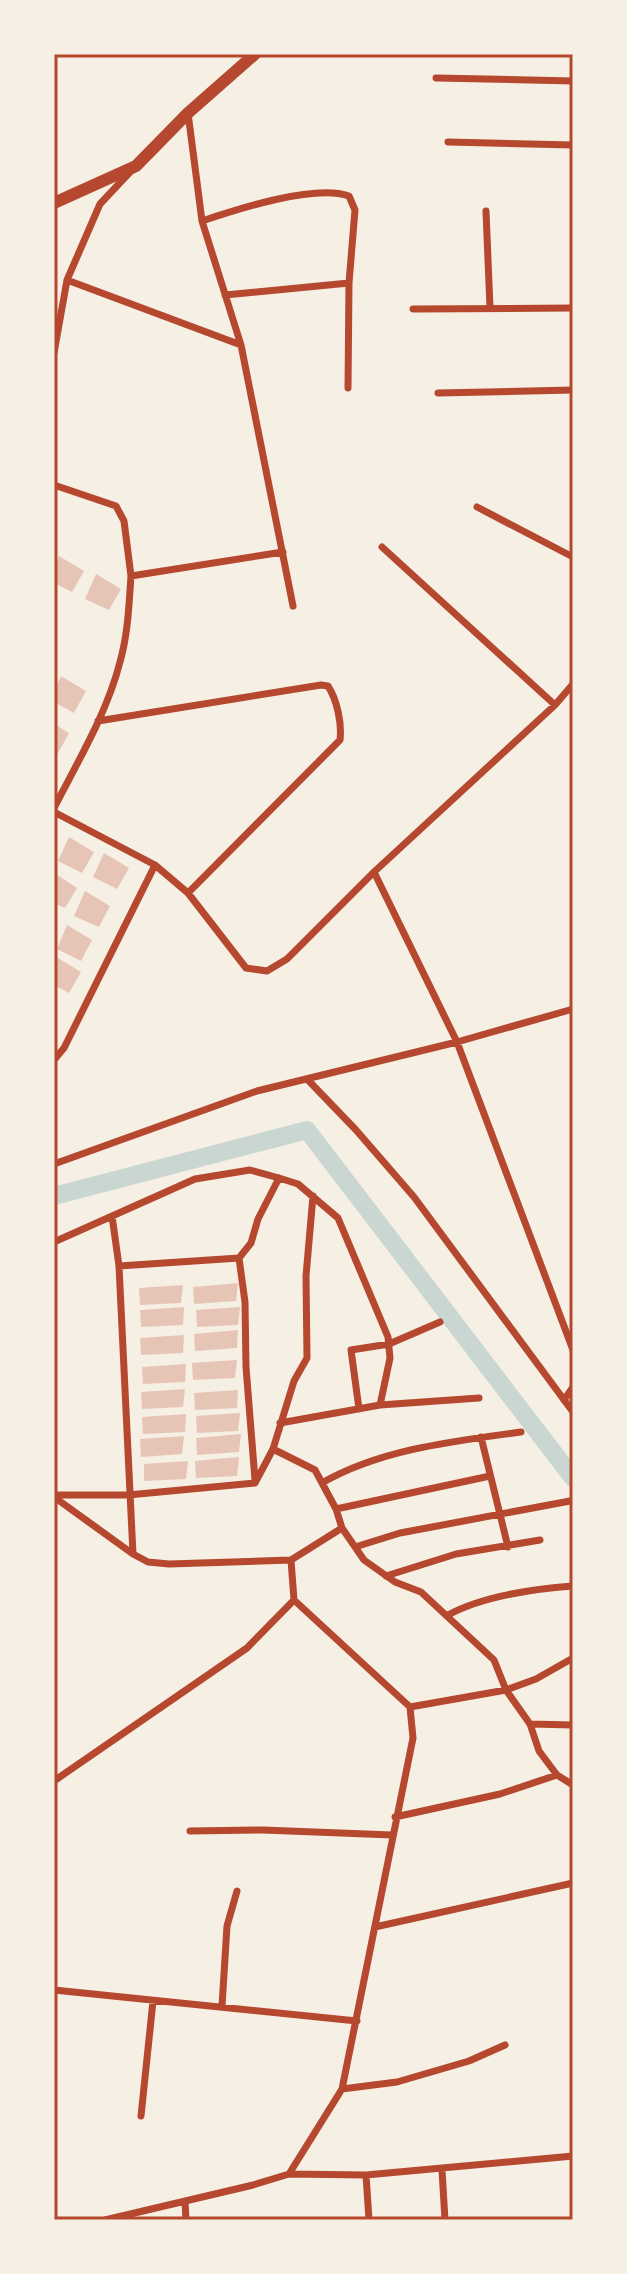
<svg xmlns="http://www.w3.org/2000/svg" width="627" height="2274" font-family="Manrope,sans-serif">
<rect width="100%" height="100%" fill="#f6efe4"/>
<g fill="none" stroke-linecap="round" stroke-linejoin="round">
<path stroke="#c9d6d2" stroke-width="18" d="M54,1196L307,1130L573,1478"/>
</g>
<path fill="#e6c5b7" d="M59,556L84,571L72,592L54,583V567Z
M96,574L121,589L109,610L85,599Z
M61,676L86,691L74,713L54,702V692Z
M54,724L69,733L57,755L54,753Z
M69,837L94,852L82,873L58,861Z
M104,853L129,868L117,889L93,877Z
M54,873L77,888L65,908L54,903Z
M85,891L110,906L99,927L74,916Z
M67,925L92,940L81,961L57,949Z
M56,957L81,972L69,993L54,985Z
M238,1283L236,1301L194,1304L193,1287Z
M183,1285L181,1303L140,1305L139,1288Z
M184,1307L183,1325L141,1327L140,1310Z
M240,1307L238,1325L197,1327L196,1310Z
M238,1330L237,1348L195,1351L194,1334Z
M184,1335L183,1353L141,1355L140,1338Z
M237,1360L235,1378L193,1380L192,1363Z
M186,1364L185,1382L143,1384L142,1367Z
M185,1389L183,1407L142,1409L141,1392Z
M238,1390L237,1408L195,1410L194,1393Z
M240,1413L238,1431L197,1433L196,1416Z
M186,1414L185,1432L143,1434L142,1417Z
M241,1434L239,1452L197,1455L196,1438Z
M184,1436L182,1454L141,1457L140,1439Z
M239,1457L237,1476L196,1478L195,1461Z
M188,1461L186,1479L144,1481V1464Z"/>
<g fill="none" stroke-linecap="round" stroke-linejoin="round">
<path stroke="#b5482f" stroke-width="7" d="M436,78L573,81
M188,113L202,221
M448,142L573,145
M486,211L490,308
M67,280L241,345L202,221C238,209 314,184 349,196L355,210L349,283L348,388
M225,295L349,283
M413,309L573,308
M241,345L293,606
M54,353L67,280L100,204L131,171
M438,393L573,390
M54,485L116,506L124,521L131,576
M477,507L573,557
M382,547L555,705
M98,721L321,685L328,686C337,700 342,723 340,740L188,893
M54,808C78,761 107,713 120,662C128,634 129,604 131,576L283,552
M54,812L155,865L188,893L246,968L267,971L287,959L374,872L555,705L573,684
M374,872L457,1042L573,1350
M54,1060L64,1048L155,865
M307,1079L356,1130L414,1197L573,1412
M54,1164L257,1091L457,1042L573,1009
M112,1216L119,1266L133,1554L148,1562L169,1564L291,1560
M54,1242L195,1179L250,1170L279,1178L298,1184L338,1218L388,1337L390,1358L380,1405
M119,1266L239,1258
M564,1400L573,1387
M359,1409L351,1350L389,1344L440,1322
M280,1423L380,1405L479,1398
M481,1437L508,1547
M273,1449L294,1381L307,1358L306,1276L313,1196
M255,1480L246,1367L245,1302L239,1258L251,1243L258,1219L279,1178
M322,1483C381,1449 455,1441 521,1432
M54,1495H128L255,1483L273,1449L315,1470L336,1509L342,1528L364,1560L395,1582L421,1592L494,1660L506,1690L530,1724L539,1751L557,1775
M54,1497L133,1554
M336,1509L490,1476
M355,1547L400,1533L570,1501
M386,1576L456,1554L540,1540
M294,1600L410,1707L506,1690L536,1679L573,1658
M448,1615C483,1596 533,1589 573,1586
M530,1724L573,1725
M54,1781L247,1648L294,1600L291,1560L342,1528
M395,1817L500,1794L557,1775L573,1785
M190,1831L263,1830L392,1835
M375,1927L573,1883
M54,1990L357,2021
M222,2006L227,1926L237,1891
M342,2089L397,2082L469,2061L505,2045
M141,2116L153,2001
M442,2170L445,2220
M289,2174L342,2089L413,1738L410,1707
M366,2175L369,2220
M185,2201L186,2220
M105,2220L253,2185L289,2174L366,2175L573,2156"/>
<path stroke="#b5482f" stroke-width="12" d="M54,203L136,166L188,113L255,54"/>
</g>
<rect width="627" height="2274" fill="none" stroke="#f6efe4" stroke-width="112"/>
<rect x="56" y="56" width="515" height="2162" fill="none" stroke="#b5482f" stroke-width="3"/>
</svg>
